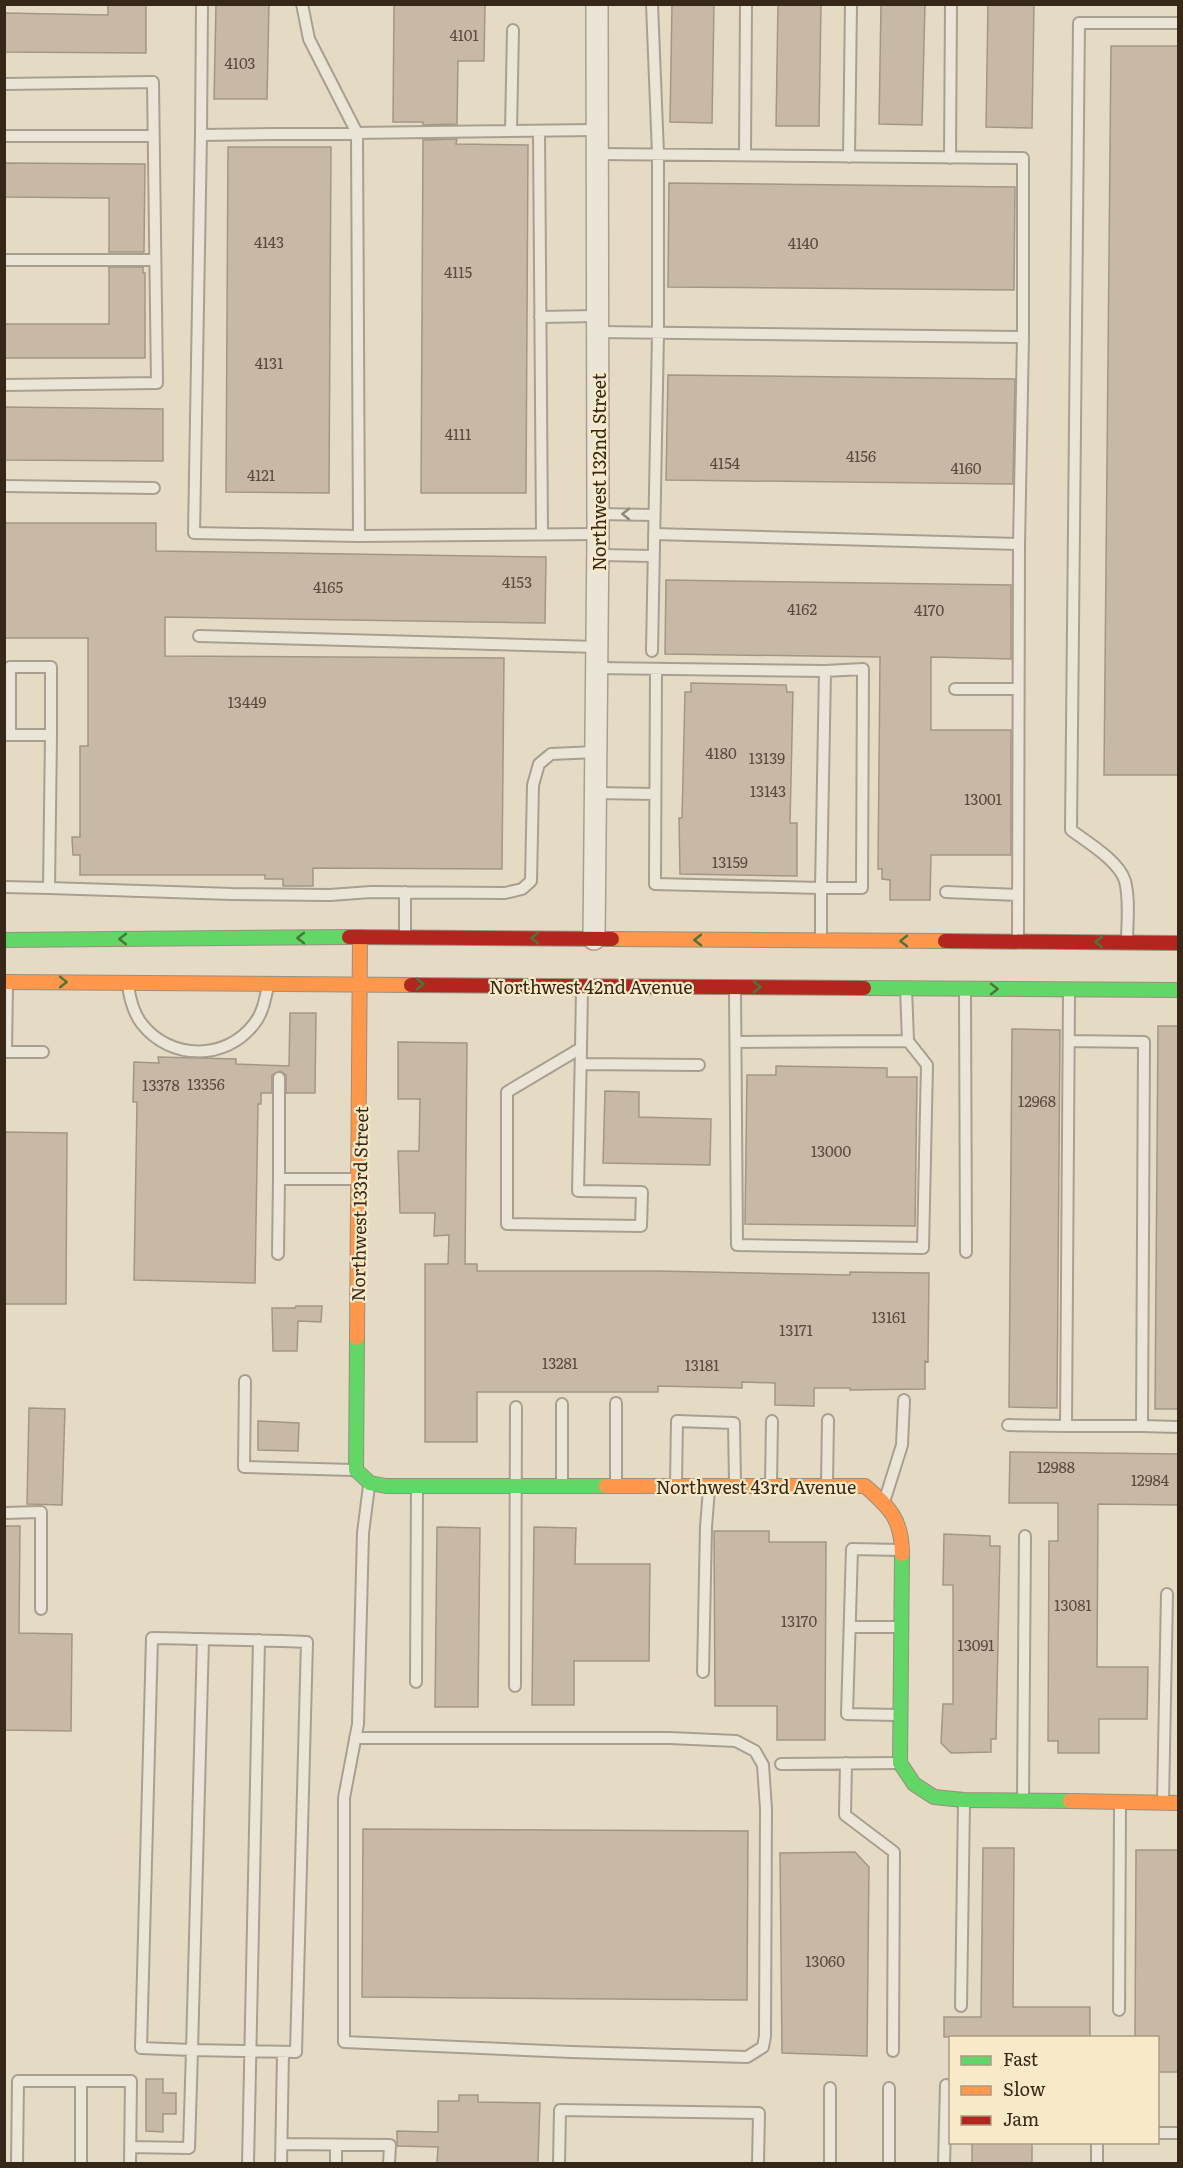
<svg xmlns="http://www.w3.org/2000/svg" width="1183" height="2168" font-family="Literata,serif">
<rect width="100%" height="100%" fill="#e5dbc5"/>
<path fill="#c8b8a6" stroke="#a49685" stroke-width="1.5" d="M108,4H146V53L4,52V13L108,15Z
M216,4H269L267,99H214Z
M394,4H485L484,61H458L457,124L423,125V122H393Z
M672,4H714L712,123L670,122Z
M778,4H821L819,126H776Z
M881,4H925L922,125L879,124Z
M988,4H1034L1032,128L986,127Z
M1111,46H1179V775H1104Z
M457,139L456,144L528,145L526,493H421L423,140Z
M228,147H331L329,493L226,492Z
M4,163L145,164L144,252H109V198L4,197Z
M669,183L1015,187L1014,290L668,287Z
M109,267H143V273H145V358H4V324H109Z
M668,375L1015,379L1013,484L666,480Z
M4,407L163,409V461L4,460Z
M4,523H156V551L546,557L545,623L165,617V656L504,658L502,869L313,868V886H283V879H265V875H80V855H73L72,837H80V746H88V638H4Z
M666,580L1011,585V659L931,657V730H1011V855H931L930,900H890V880L882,879V869H878L880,657L665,654Z
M691,683L786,685L787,692H793L790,823H797V876L680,874L679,818H682L685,692H691Z
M290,1013H316L315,1093H286V1075L280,1071L272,1075V1093H261V1104H258L255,1283L134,1280L137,1102H133L134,1062L159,1063L158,1057L236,1059V1064L289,1066Z
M1158,1026H1179V1409H1155Z
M1012,1029L1060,1030L1057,1408L1009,1407Z
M398,1042L467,1043L465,1264H477V1271H658L850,1275V1272L929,1273L928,1362L925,1361V1389L850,1390V1388H814V1406L775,1405V1383L742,1382V1388L658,1386V1392H477V1442H425V1264H448L449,1235L434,1236L435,1213H400L398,1151H419L420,1099H398Z
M776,1066L887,1068V1077H917L915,1226L745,1224L747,1075H776Z
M605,1091L639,1092V1117L711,1119L710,1165L603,1163Z
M4,1132L67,1133L66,1304H4Z
M296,1306H322L321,1322L298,1321L297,1351H273L272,1308H295Z
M29,1408L65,1409L62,1505L27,1504Z
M258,1421L299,1423L298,1451L258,1450Z
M1010,1452L1179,1454V1505L1098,1504L1097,1667H1148L1147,1719H1099V1753H1058V1741H1048L1049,1541H1058V1503H1009Z
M4,1526H20L19,1633L72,1634L71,1731L4,1730Z
M437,1527L480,1528L478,1707H435Z
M534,1527L576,1528L575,1564H650L649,1661H574V1705H532Z
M714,1531H769V1542H826L825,1740H777V1706H715Z
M944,1534L990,1536V1546H1000L996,1739H991V1752L951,1753L941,1743L943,1704H953V1585H943Z
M363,1829L748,1831L747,2000L362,1997Z
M983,1848H1014L1013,2007H1090V2037H944V2017H981Z
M1136,1850H1179V2072H1158V2037H1135Z
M855,1852L869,1867L867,2056L782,2053L780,1853Z
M146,2079H163V2093H176V2114H163V2132L146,2131Z
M459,2095H478V2102L540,2103L538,2163H437L438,2147L397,2146V2131L438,2132V2101H459Z
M972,2142H1032V2163H972Z"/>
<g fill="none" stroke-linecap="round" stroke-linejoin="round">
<defs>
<path id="lane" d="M302,4L309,39L357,133L359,536
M4,84L153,82L157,383L4,385
M597,130L201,135L194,533L359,536L598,534
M511,131L513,30
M539,131L542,534
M201,135L202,4
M4,136H153
M597,154L1023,158V337L597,332
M745,155L746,4
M849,157L851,4
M950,158L951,4
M4,260H155
M540,317L597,316
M4,486L154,488
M598,514L654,515
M654,534L1019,544
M598,555L653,556
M199,636L597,647
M652,651L658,333V154L652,4
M597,668L825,671L821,888L655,884L656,670
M955,689H1018
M4,735H51L49,888L4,887
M10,735V667H51V735
M596,793L655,794
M49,888L232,894L330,895L371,892L505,893L522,889L531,881L533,785L539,764L551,754L596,752
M946,892L1018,895
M405,937V892
M1018,939L1019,544L1023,337
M821,940V888H862L863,669L825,671
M1127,942C1127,923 1130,900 1125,881C1119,861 1087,842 1071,830L1079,23H1178
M128,986C130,999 133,1013 142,1024C170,1060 226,1061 254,1024C263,1013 265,999 268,986
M735,990L737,1245L923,1248L927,1065L908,1041L906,988
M965,992L966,1252
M1069,1041L1144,1042L1142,1426H1066L1069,992
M736,1042L908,1041
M581,1048L578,1191L642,1192L641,1226L507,1224V1092L581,1048L582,989
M4,1052H43
M6,1052L7,985
M581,1064L699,1065
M279,1078V1179H356
M278,1254L279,1179
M245,1381L244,1467L353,1470
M1008,1425L1066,1426
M1142,1426L1178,1427
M562,1483V1404
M616,1483V1403
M676,1483L677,1421L734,1423L735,1483
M771,1483L772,1421
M827,1483L828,1420
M885,1499L902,1445L904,1400
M4,1513L41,1512V1609
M850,1627H901
M703,1672L706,1527L709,1489
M416,1682L417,1486
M515,1686L516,1407
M897,1715L847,1714L852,1549L900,1550
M355,1738H670L736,1741L755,1751L763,1765L766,1809L765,2036L763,2047L747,2057L571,2052L344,2042V1798L358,1724L363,1533L369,1486
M846,1763L845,1815L894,1852L893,2051
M781,1764L900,1763
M1023,1799L1025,1536
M1163,1802L1167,1594
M961,2006L964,1803
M1119,2010L1120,1805
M1158,2133H1178
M282,2144L390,2145L389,2164
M130,2147L189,2148L192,2050L141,2048L152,1638C204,1639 255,1640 307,1642L296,2052L192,2050L203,1639
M17,2164L18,2081H131L130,2164
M81,2164V2081
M248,2164L259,1640
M281,2164L283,2052
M336,2164V2145
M559,2164L560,2110L759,2113L758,2164
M830,2164V2088
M889,2164V2088
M944,2164L946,2085
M1097,2164V2142"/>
<path id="street" d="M594,939L598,534L597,4"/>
<path id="fast" d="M4,940L349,937
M864,988L1178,990
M357,1338L356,1470L370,1483L386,1486H606
M902,1554L900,1763L914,1784L934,1797L964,1800L1070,1801"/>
<path id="slow" d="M612,939L945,941
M4,982L411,985
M357,1338L360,937
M606,1486H865C890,1508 902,1519 902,1554
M1070,1801L1178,1803"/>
<path id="jam" d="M349,937L612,939
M945,941L1178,943
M411,985L864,988"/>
</defs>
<use href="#lane" stroke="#a89f90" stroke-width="14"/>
<use href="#street" stroke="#a89f90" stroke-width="24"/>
<use href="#fast" stroke="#988f7f" stroke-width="16"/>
<use href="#slow" stroke="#988f7f" stroke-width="16"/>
<use href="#jam" stroke="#988f7f" stroke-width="16"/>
<use href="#lane" stroke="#ebe5d8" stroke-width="10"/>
<use href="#street" stroke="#ebe5d8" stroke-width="21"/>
<use href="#fast" stroke="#63d668" stroke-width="14"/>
<use href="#slow" stroke="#ff974d" stroke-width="14"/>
<use href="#jam" stroke="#b3261e" stroke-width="14"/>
</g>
<defs><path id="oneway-chevron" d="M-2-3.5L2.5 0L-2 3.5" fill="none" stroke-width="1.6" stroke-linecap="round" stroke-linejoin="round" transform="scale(1.5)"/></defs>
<use stroke="#908678" href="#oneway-chevron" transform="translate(626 514) rotate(-179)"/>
<g stroke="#4a763c">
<use href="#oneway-chevron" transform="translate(301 938) rotate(180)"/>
<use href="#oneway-chevron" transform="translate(535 938) rotate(-180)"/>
<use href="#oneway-chevron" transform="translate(123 939) rotate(180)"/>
<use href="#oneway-chevron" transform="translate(698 940) rotate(-180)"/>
<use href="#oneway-chevron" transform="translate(904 941) rotate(-180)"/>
<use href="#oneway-chevron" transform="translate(1099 942) rotate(-180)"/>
<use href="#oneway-chevron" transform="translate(63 982)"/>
<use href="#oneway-chevron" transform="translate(420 984) rotate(1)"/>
<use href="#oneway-chevron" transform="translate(757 987)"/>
<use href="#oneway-chevron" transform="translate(994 989)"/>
</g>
<g text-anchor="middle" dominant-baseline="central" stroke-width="4.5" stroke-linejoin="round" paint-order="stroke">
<g font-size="15" fill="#5a4b3c">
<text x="464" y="34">4101</text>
<text x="240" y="62">4103</text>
<text x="269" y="241">4143</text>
<text x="803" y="242">4140</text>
<text x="458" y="271">4115</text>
<text x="269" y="362">4131</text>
<text x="458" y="433">4111</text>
<text x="861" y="455">4156</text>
<text x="725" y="462">4154</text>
<text x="966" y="467">4160</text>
<text x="261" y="474">4121</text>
<text x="517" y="581">4153</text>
<text x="328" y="586">4165</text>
<text x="802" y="608">4162</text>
<text x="929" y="609">4170</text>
<text x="247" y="701">13449</text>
<text x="721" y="752">4180</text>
<text x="767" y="757">13139</text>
<text x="768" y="790">13143</text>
<text x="983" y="798">13001</text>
<text x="730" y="861">13159</text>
<text x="206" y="1083">13356</text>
<text x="161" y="1084">13378</text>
<text x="1037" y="1100">12968</text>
<text x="831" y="1150">13000</text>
<text x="889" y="1316">13161</text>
<text x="796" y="1329">13171</text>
<text x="560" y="1362">13281</text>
<text x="702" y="1364">13181</text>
<text x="1056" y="1466">12988</text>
<text x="1150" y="1479">12984</text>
<text x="1073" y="1604">13081</text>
<text x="799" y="1620">13170</text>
<text x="976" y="1644">13091</text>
<text x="825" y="1960">13060</text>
</g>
<g font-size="18" fill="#362718" stroke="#f8eac8">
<text transform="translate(598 472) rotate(-90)">Northwest 132nd Street</text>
<text x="591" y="986">Northwest 42nd Avenue</text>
<text transform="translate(359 1204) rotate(-89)">Northwest 133rd Street</text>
<text x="756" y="1486">Northwest 43rd Avenue</text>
</g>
</g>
<rect width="1183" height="2168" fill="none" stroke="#362718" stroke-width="12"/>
<rect x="949" y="2036" width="210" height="108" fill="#f8eac8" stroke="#aa9c82" stroke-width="1.5"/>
<rect x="961" y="2056" width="30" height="9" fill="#63d668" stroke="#aa9c82" stroke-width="1.5"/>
<text x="1003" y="2066" font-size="18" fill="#362718">Fast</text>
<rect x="961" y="2086" width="30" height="9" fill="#ff974d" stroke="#aa9c82" stroke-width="1.5"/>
<text x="1003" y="2096" font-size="18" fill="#362718">Slow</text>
<rect x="961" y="2116" width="30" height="9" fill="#b3261e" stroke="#aa9c82" stroke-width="1.5"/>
<text x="1003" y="2126" font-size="18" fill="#362718">Jam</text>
</svg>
